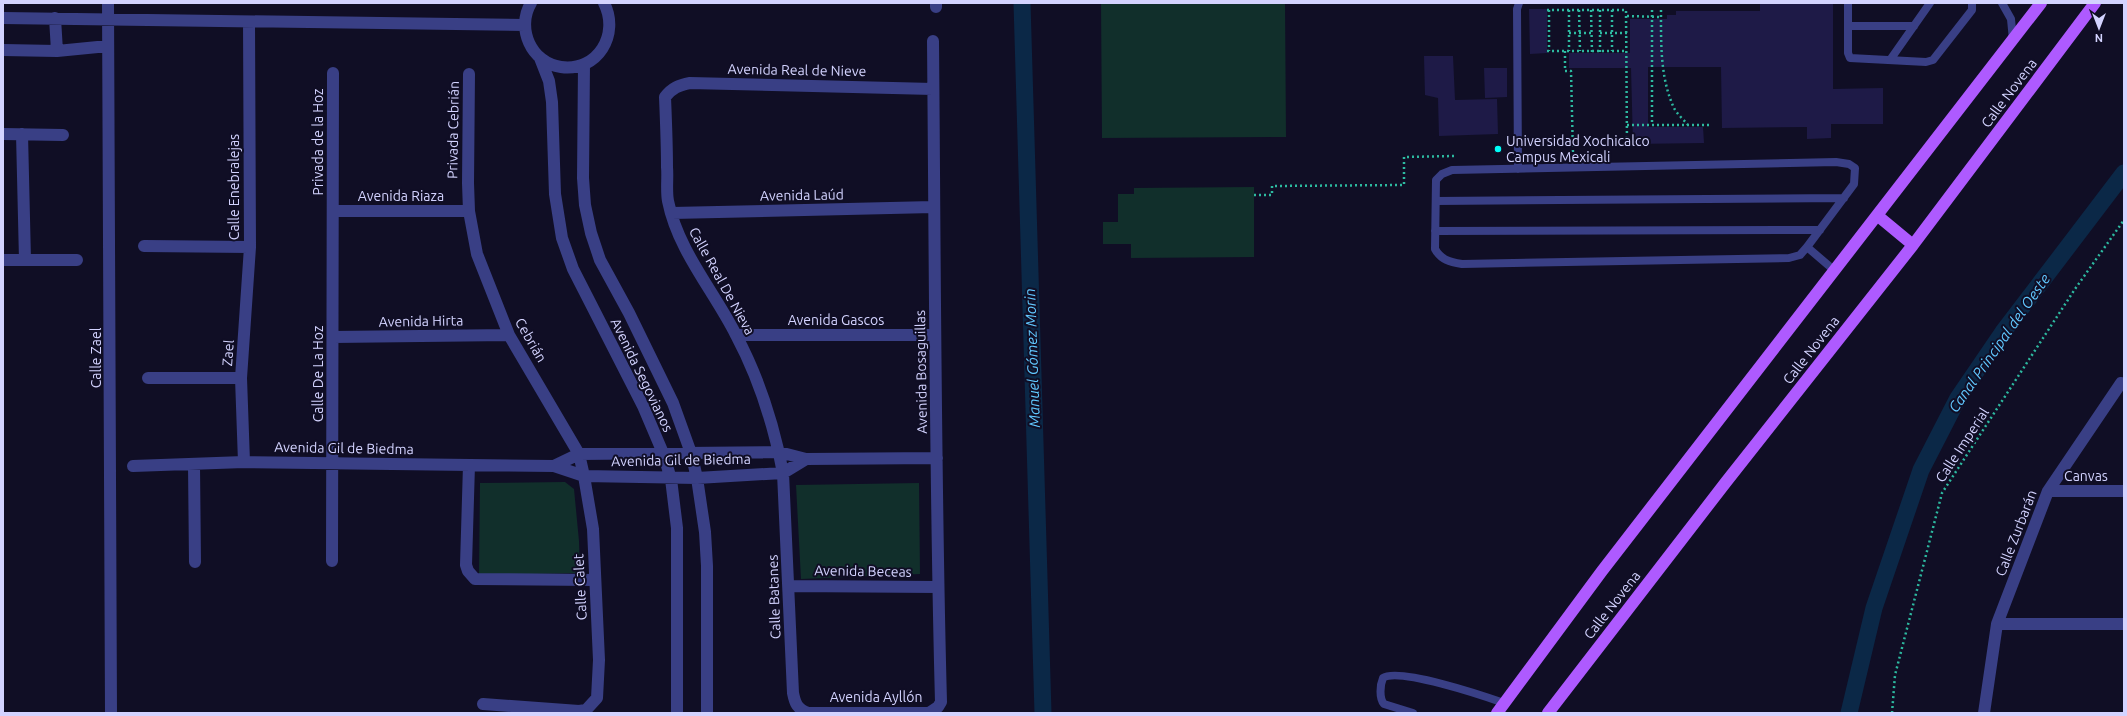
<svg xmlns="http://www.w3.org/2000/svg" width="2127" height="716" font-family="Ubuntu,sans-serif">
<rect width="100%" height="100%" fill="#100e25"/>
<path fill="#112f2b" d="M1101,3H1285L1286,137L1102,138Z
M1254,187V257L1131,258V244H1103V222H1118V194H1134V188Z
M565,482L574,489L579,541L580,573L479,575L480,483Z
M919,483L920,574L801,579L796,485Z"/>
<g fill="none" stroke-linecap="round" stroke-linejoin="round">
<path stroke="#0b2847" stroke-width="17" d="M1022,3L1043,713
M1849,713L1874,608L1921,470L1958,398L2003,332L2124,173"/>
</g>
<path fill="#1e1a47" d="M1760,3H1833V89L1883,88V124H1831V138L1807,139V127L1722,128L1721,67H1648V127H1703L1704,143L1633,144L1631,68H1569V53H1630V19H1667V15H1676V11H1760Z
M1529,9H1547V53L1530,54Z
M1424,56H1453L1455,100L1497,99L1498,134L1439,136L1438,98L1425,95Z
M1484,68H1507V97L1485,98Z"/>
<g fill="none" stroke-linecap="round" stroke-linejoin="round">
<path stroke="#2db9a0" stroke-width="2.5" stroke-dasharray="2 3" stroke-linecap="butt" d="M1547,10H1626L1627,146
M1549,10V51
M1569,10V51
M1579,10L1580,51
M1591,10L1592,53
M1600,10V53
M1612,10V51
M1652,10V125
M1661,10C1661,43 1660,78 1674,108C1677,114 1684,120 1688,125
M1627,16L1661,17
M1569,33H1591
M1600,33H1627
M1547,51H1627
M1565,51V71H1571L1573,155
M1627,125H1712
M1254,195H1272V186L1404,185V157L1454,156
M1892,713L1895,675L1942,493L2075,289L2124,220"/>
<path stroke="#393f85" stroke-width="8" d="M1848,3V53L1850,58L1926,62L1933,60L1972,10V3
M2002,3L2011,19L2013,40
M1848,26H1914
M1890,60L1930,3
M1836,162L1849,164L1855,168L1854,184L1807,247L1800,255L1789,258L1462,264C1450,262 1441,260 1435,249L1436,180L1442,174L1452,170Z
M1518,169L1517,9L1519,3
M1436,201L1844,198
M1435,231L1820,230
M1807,247L1835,271
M1413,713L1384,704C1379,698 1380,685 1383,678C1398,667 1484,696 1504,703"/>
<path stroke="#393f85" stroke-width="12" d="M108,3L111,713
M531,3C516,28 531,63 561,67C598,72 620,34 604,3
M936,3V7
M3,18L525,25
M55,18L57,51
M933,41C935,262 935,482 941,702L938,707L929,713H808C797,709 795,703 793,693L783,473C774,426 759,378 736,335C714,291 678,251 668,201C666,190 668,178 667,167C667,144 666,121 665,97C672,88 679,85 690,83L933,89
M3,50L57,51L108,46
M540,58L549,81L552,102L555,194L562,238L573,269L643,406L663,453L671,479L677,528V713
M584,64L583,178L585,205L591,233L600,260L629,313L673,403L691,453L697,478L705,532L707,566V713
M469,74L468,183L469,211L477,254L509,335L579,454L584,476L593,529L599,660L597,698L586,710L579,711L483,704
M3,134L63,135
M22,134L25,260
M333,211H469
M672,213L933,207
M144,246L250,247
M3,260H77
M736,335H935
M333,337L509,335
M148,378H241
M244,462L241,378L250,247L249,22
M194,465L195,562
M469,465L466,565L468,571L475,579L594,580
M133,466L244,462L554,466L584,476L697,478L783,473L806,459
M554,466L579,454L779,452L806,459L937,458
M2048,491H2124
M332,561L333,73
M789,586L938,587
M1997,624H2124
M1984,713L1997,624L2048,491L2121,383"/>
<path stroke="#ae5aff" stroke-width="12" d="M1878,216L1913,245
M1497,713L1602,571L2041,3
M1548,713L1726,482L1913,245L2095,3"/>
</g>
<circle fill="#00fef9" stroke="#100e25" stroke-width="1.5" cx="1498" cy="149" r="4"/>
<g text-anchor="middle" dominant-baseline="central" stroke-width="4" stroke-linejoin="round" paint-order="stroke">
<g font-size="14" fill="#d3d3ff" stroke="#100e25">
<text transform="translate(797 70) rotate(1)">Avenida Real de Nieve</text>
<text transform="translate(2009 93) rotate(-53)">Calle Novena</text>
<text transform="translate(453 130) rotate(-89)">Privada Cebrián</text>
<text transform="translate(318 142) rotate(-90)">Privada de la Hoz</text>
<text transform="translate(234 187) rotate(-90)">Calle Enebralejas</text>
<text transform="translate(802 195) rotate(-1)">Avenida Laúd</text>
<text x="401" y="196">Avenida Riaza</text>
<text transform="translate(722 281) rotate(61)">Calle Real De Nieva</text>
<text x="836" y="320">Avenida Gascos</text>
<text transform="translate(421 321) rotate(-1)">Avenida Hirta</text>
<text transform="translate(531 340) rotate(60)">Cebrián</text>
<text transform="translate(1811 350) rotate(-52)">Calle Novena</text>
<text transform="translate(228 353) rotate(-86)">Zael</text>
<text transform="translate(96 358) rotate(-90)">Calle Zael</text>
<text transform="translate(921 372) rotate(-91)">Avenida Bosaguillas</text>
<text transform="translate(318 374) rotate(-90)">Calle De La Hoz</text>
<text transform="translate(642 375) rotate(64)">Avenida Segovianos</text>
<text transform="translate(1962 445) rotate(-57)">Calle Imperial</text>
<text transform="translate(344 448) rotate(1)">Avenida Gil de Biedma</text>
<text transform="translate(681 460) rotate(-1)">Avenida Gil de Biedma</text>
<text x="2086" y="476">Canvas</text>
<text transform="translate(2016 533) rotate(-69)">Calle Zurbarán</text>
<text transform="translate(863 571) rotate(1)">Avenida Beceas</text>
<text transform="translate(580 587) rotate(-93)">Calle Calet</text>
<text transform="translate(774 597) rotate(-92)">Calle Batanes</text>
<text transform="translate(1612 605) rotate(-52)">Calle Novena</text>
<text x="876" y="697">Avenida Ayllón</text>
</g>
<g font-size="14" fill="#d3d3ff" stroke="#100e25" text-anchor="start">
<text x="1506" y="141">Universidad Xochicalco<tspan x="1506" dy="16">Campus Mexicali</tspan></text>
</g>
<g font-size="15" font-style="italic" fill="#61c8ff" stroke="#100e25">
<text transform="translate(1999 343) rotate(-55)">Canal Principal del Oeste</text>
<text transform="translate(1032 358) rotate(-92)">Manuel Gómez Morin</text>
</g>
</g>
<rect width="2127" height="716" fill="none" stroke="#d3d3ff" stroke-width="8"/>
<g transform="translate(2099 28) rotate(180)" stroke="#100e25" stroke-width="3" paint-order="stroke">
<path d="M0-3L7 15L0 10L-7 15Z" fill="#d3d3ff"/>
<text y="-6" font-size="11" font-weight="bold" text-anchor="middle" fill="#d3d3ff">N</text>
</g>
</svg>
